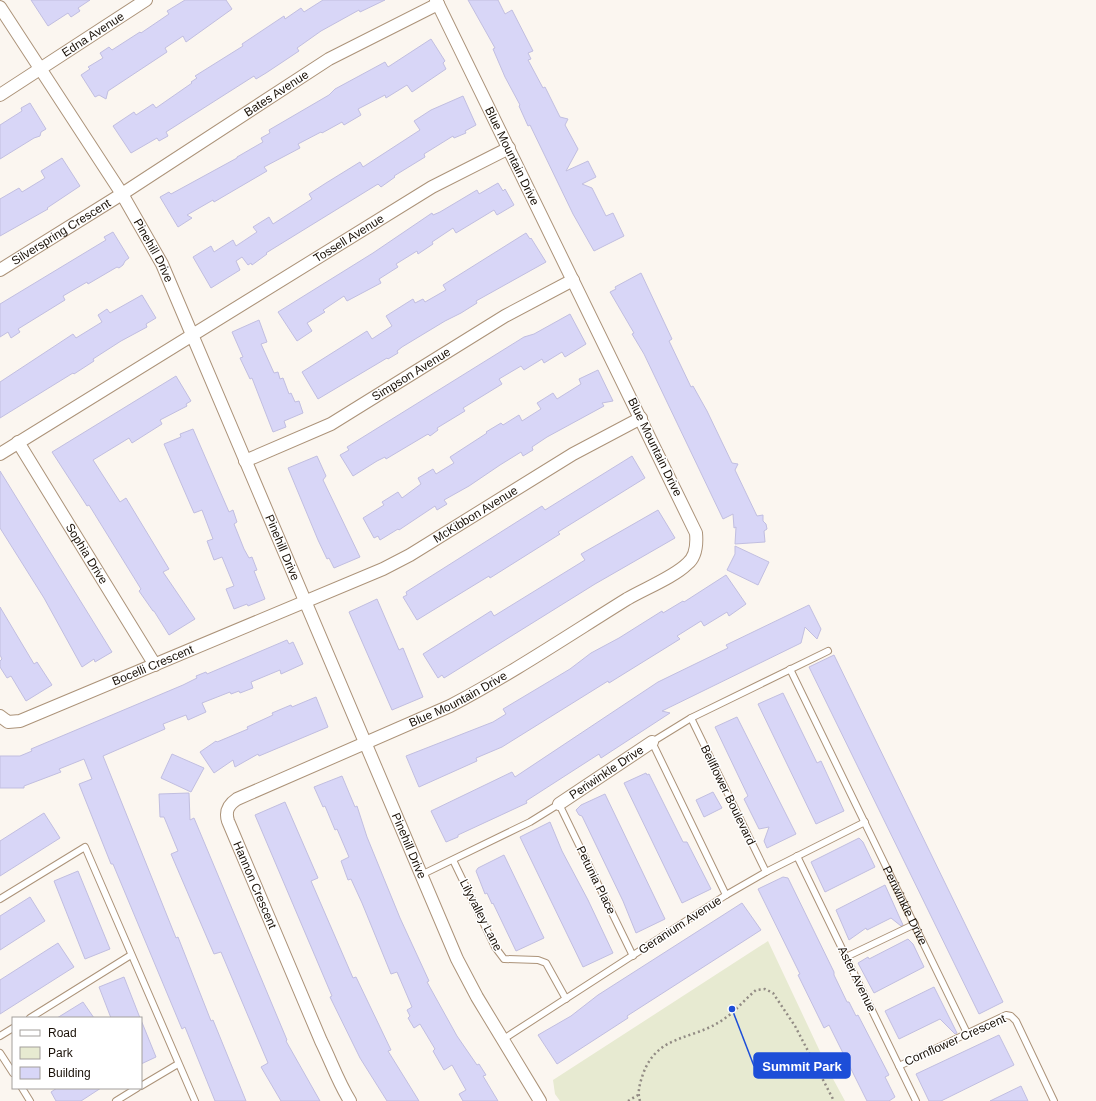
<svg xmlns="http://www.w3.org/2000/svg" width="1096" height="1101" font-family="Arial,sans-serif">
<rect width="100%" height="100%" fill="#fbf6f0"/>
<path fill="#e7ead1" d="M768,941L832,1077L845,1101H560L555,1094L553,1080Z"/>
<path fill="#d8d6f7" stroke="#c1bee0" d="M31,0H90L78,8L80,11L71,17L68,13L48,26Z
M185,0H226L232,9L186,42L183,36L165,48L167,52L108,91L106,99L99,95L95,97L81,75L90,69L88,67L103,58L100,53L109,47L112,50L140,32L141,33L169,14L167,11Z
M323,0H385L360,12L359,10L321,31L297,48L299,51L266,73L256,79L254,76L166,132L168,136L159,141L157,138L131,153L113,126L134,112L136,115L153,104L156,108L192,83L191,82L197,78L195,76L243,46L242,44L284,16L285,19L301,8L304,12Z
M468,0H498L505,14L512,10L533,51L528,53L531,59L528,60L543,88L545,87L560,117L568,119L565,125L578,149L566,171L588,161L596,177L582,184L592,188L606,216L613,213L624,236L594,251L573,214L530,125L528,126L519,106L520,105L505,77L493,49L495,48Z
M431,39L445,61L443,63L446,69L412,92L407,85L386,98L385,95L358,109L361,115L344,125L342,122L322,133L321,132L298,144L300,148L264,167L267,171L214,202L213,200L187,215L192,218L178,227L160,197L169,192L171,194L237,158V157L263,142L261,138L270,133L269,130L329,95L335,89L385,62L388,67Z
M463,96L476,125L465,131L466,133L454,138L453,136L424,154L425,157L394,176L395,177L381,187L378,184L266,253L267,254L252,265L251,263L248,265L242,257L236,261L240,270L211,288L193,257L211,246L214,252L233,240L236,246L257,232L253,227L269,217L273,224L312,199L309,194L326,183L360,162L363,167L420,130L414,121L431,110Z
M30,103L46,129L41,132L40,136L34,138L0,159V125L22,111L21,108Z
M62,158L80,186L47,208L48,209L0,236V199L19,188L22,192L45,178L41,171Z
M498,183L503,191L505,189L514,205L497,215L494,210L456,233L453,228L432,242L433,244L418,254L417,251L396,264L398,267L379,279L381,283L347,301L344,296L323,310L325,312L307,323L312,331L297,341L278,312L373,253L432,213L433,215L440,212L477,190L479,194Z
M113,232L129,258L125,261L123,265L119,268L117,267L88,284L87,282L63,296L65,300L18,329L20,332L11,338L8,332L0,337V304L106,240L104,237Z
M526,233L530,239L531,238L546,262L476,301L477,303L461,313L445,321L402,347L397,351L398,353L388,359L387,358L318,399L302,372L367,331L372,339L392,326L386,316L413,299L415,303L423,299L425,302L446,290L443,285Z
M641,273L672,339L669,341L691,387L693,386L707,411L732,463L738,464L735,470L757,516L763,515V521L766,524L767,529L764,531L765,542L735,544L736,527L734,528L733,514L723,519L644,354L632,334L634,333L610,292L616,289L615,287Z
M142,295L156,318L146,324L147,327L121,341L93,359L94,361L74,374L73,373L0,418V382L73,334L76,338L102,322L98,315L107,309L110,313Z
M570,314L586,344L565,357L562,352L544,363L542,359L524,370L521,366L499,379L502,384L463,408L465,411L437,428L438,430L430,436L428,434L386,459L385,457L377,461L353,476L340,455L349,450L347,447L524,337L534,334Z
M259,320L267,342L261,344L274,373L278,372L280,379L283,378L289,394L291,393L295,402L299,401L303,413L284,421L286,427L273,432L252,378L250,379L240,358L243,357L232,332Z
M598,370L613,401L602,403L604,406L547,437L532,447L533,450L523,456L521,452L500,465L469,486L444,500L447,504L437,510L435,506L399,530L398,529L380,540L378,536L374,538L363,518L384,505L382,502L398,492L402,498L421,484L418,478L433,469L436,474L454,463L450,457L487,433L486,432L501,423L503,425L519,415L522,421L541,409L537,403L553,393L557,399L581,384L579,379Z
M176,376L191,401L186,404L187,406L160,420L162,424L132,443L129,438L93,460L120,502L126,498L169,569L163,572L195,619L169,635L154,611H153L139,591L141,589L89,505L87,506L52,452Z
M193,429L229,512L233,510L237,522L234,524L244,549L249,558L252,557L257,570L254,571L265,599L248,606L247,604L234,609L226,589L234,586L222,557L214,560L207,541L213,539L202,510L194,513L164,444L181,437L180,434Z
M317,456L326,476L323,480L360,557L334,568L329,558L327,559L318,540L288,468Z
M632,456L645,478L558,532L560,534L490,578L489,576L417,620L403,597L407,595L406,592L542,506L545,510Z
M0,471L112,652L95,662L94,659L82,667L44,598L0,528Z
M658,510L675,538L595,584L444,678L442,675L438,678L423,654L491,611L494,616L585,560L581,554Z
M735,546L769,562L758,585L727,570L735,554Z
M726,575L746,604L729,616L727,612L704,626L701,621L677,636L680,639L609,683L608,681L502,747L476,758L477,761L419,787L406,756L493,722L506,714L503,709L570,669L591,653L619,638L662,611L663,613L683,601L684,602Z
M377,599L399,650L403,648L423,697L392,710L349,612Z
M809,605L821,629L817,639L805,627L801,643L662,711L670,713L601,758L599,754L526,801L527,803L458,835V837L446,842L431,811L512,772L515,777L658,682L728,648L726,645Z
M0,607L34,664L37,662L52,685L26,701L11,676L7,678L0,667V661L2,659L0,655Z
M287,640L289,644L293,642L303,664L281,674L280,670L251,682L253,688L240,693L239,691L231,694L230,692L202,703L206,712L188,720L186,715L163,724L165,729L103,756L176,938L178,937L211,1021L213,1020L246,1101H215L185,1027L182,1029L113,864H111L79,784L92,779L84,759L59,769L61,772L24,786V788H0V756H20L32,751L31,749L183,685L197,678L196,676L206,672L207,674Z
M834,655L1003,1002L979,1014L809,667Z
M783,693L817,763L821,761L844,811L816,824L758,704Z
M316,697L328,727L259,756L258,754L235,767L233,760L214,773L200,752L216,741L217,742L248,729L247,727L273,715L272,713L291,705L292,707Z
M737,717L796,834L767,848L764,841L769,827L759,829L744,799L748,796L715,727Z
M172,754L204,768L191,792L161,778Z
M646,773L647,775L649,774L683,842H687L711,889L682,903L624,783Z
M342,776L355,807L357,806L367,837L400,918L429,981L427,982L457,1036L477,1065L479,1064L486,1075L483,1076L498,1101H463L459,1094L466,1090L452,1065L444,1070L433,1051L435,1049L420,1024L414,1028L408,1018L410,1016L407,1010L412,1007L397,972L391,974L362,903L351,879L348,880L341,861L349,857L337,829L335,830L325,806L323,807L314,787Z
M713,792L722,808L704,817L696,800Z
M189,793L190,820L194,818L287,1040L286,1041L320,1101H281L261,1067L268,1063L221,952L214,954L171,854L178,851L164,817H160L159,794Z
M605,794L665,919L636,933L623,901L582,816L579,815L576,810L581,805Z
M285,802L318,878L311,881L353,978L356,977L391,1050L388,1051L419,1101H387L360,1058L330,997L332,996L255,815Z
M44,813L60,838L0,876V841Z
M550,822L562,851L588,900L613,953L583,967L520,837Z
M859,838L863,842L875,867L825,892L811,862Z
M504,855L544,938L516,951L493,903L492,904L487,893L485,894L476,871L478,868Z
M78,871L110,949L85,959L54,881Z
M783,877L788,878L834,972V975L847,1002H849L856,1016L858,1015L889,1075L885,1077L895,1097L889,1101H867L829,1025L824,1028L798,975L800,974L758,889Z
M885,885L903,925L901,926L891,918L867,930L866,928L849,940L836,910Z
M30,897L45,921L0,950V916Z
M742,903L761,930L627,1016L628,1018L557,1064L538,1035L571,1016L598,995Z
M908,939L913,944L924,967L874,993L858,963L868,957L869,959Z
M58,943L74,967L0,1014V980Z
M124,977L140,1018H111L99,987Z
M934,987L957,1033L955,1034L940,1019L899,1039L885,1011Z
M83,1002L94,1018H57Z
M141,1020L156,1057L141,1064Z
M999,1035L1014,1065L941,1101H929L916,1074Z
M1021,1086L1028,1101H990Z
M57,1088H101L81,1101H56L51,1092Z"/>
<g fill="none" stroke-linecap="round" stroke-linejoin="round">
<defs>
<g id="lane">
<path id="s1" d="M790,669L967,1033"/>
<path d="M691,718L766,872"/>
<path d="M797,856L916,1101"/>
<path d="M453,860L495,947L504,959L538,960L546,963L566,999"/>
<path d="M421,875L530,822L559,804L633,956"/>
<path d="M726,895L652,742L691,718L828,651"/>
<path d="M0,899L85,847L195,1101"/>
<path d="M846,957L915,924"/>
<path d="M30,1018L131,955"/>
<path d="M0,1036L13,1028"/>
<path d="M502,1040L726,895L766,872L865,822"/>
<path d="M0,1053L13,1073"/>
<path d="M899,1066L1006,1015L1011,1016L1016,1021L1054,1101"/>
<path d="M141,1086L178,1064"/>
<path d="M22,1088L30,1101"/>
<path d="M116,1101L137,1088"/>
</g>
<g id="street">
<path id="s2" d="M0,7L122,194L162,264L457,959L477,997L540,1101"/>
<path id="s3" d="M0,95L146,0"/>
<path id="s4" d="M0,270L122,194L329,59L438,4"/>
<path id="s5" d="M18,442L155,665"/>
<path id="s6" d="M0,454L432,187L509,148"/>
<path id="s7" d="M245,461L331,424L505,316L573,280"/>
<path id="s8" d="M0,716L8,722L20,721L383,569L410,555L573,454L641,418"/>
<path id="s9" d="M559,804L652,742"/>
<path id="s10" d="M350,1101C338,1082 331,1061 321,1041L228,821C225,811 228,805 237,799L450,706C511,674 569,635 627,599C644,589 674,577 687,564C696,557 697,544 696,533L436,0"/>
</g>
</defs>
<use href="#lane" stroke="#ac9379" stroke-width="8"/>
<use href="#street" stroke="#ac9379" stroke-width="14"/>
<path stroke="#928b84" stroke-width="2.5" stroke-dasharray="2 3" stroke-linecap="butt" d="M628,1101L638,1095
M640,1101C637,1092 640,1083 643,1074C658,1033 693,1041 724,1019C736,1011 745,999 756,990L765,989L773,993L795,1026L834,1101"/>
<use href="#lane" stroke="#fff" stroke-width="6"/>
<use href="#street" stroke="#fff" stroke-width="12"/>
</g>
<g text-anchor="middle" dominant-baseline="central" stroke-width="3" stroke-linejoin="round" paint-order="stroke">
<g font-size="12" fill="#191007" stroke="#fff">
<text stroke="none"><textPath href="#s3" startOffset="111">Edna Avenue</textPath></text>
<text stroke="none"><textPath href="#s4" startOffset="328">Bates Avenue</textPath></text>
<text transform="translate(512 156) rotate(64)">Blue Mountain Drive</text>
<text stroke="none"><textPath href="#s4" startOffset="72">Silverspring Crescent</textPath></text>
<text stroke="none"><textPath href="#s6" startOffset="410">Tossell Avenue</textPath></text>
<text stroke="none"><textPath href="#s2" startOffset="288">Pinehill Drive</textPath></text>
<text stroke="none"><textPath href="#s7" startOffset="188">Simpson Avenue</textPath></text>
<text transform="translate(655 447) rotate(64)">Blue Mountain Drive</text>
<text stroke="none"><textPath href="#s8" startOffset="523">McKibbon Avenue</textPath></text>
<text stroke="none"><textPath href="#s2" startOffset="612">Pinehill Drive</textPath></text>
<text stroke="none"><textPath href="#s5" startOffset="131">Sophia Drive</textPath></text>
<text stroke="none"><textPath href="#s8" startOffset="166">Bocelli Crescent</textPath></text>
<text stroke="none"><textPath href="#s10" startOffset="574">Blue Mountain Drive</textPath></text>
<text stroke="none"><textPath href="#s9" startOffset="57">Periwinkle Drive</textPath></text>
<text transform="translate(728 795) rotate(64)">Bellflower Boulevard</text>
<text stroke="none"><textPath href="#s2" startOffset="936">Pinehill Drive</textPath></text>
<text transform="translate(596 880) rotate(64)">Petunia Place</text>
<text transform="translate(255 885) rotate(67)">Hannon Crescent</text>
<text stroke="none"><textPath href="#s1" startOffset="263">Periwinkle Drive</textPath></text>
<text transform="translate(481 915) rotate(63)">Lilyvalley Lane</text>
<text transform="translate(680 925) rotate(-33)">Geranium Avenue</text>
<text transform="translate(857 979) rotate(64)">Aster Avenue</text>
<text transform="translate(955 1040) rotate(-24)">Cornflower Crescent</text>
</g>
</g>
<path fill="none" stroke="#1d4ed8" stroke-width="1.5" d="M732 1009L754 1066"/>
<circle fill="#1d4ed8" stroke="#fff" stroke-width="1.5" cx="732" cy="1009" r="4"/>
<rect fill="#1d4ed8" stroke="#1d4ed8" stroke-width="1.5" x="754" y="1053" width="96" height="25" rx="4"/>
<g font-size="13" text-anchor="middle" font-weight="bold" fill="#fff">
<text x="802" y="1071">Summit Park</text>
</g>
<rect x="12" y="1017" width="130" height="72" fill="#ffffff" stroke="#a39f9c"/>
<rect x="20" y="1030" width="20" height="6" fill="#ffffff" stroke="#a39f9c"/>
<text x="48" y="1037" font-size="12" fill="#191007">Road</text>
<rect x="20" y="1047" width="20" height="12" fill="#e7ead1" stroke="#a39f9c"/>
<text x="48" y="1057" font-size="12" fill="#191007">Park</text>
<rect x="20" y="1067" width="20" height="12" fill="#d8d6f7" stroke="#a39f9c"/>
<text x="48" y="1077" font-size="12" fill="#191007">Building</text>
</svg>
